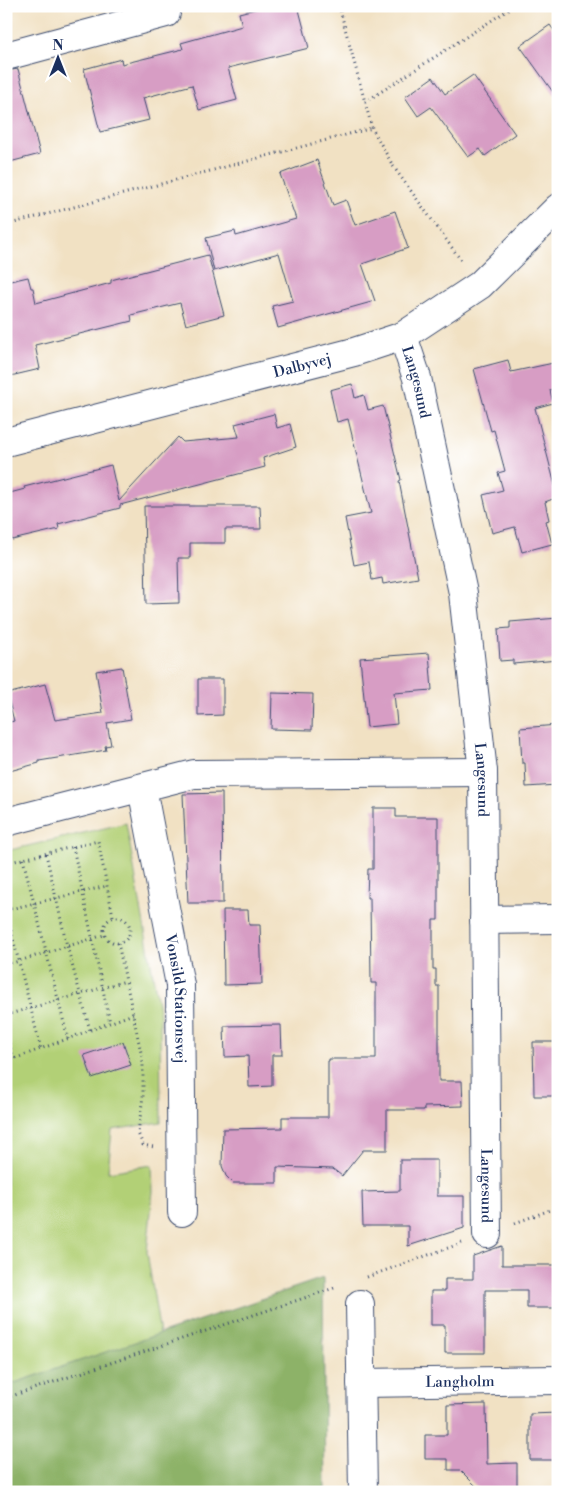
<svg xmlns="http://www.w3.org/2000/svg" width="564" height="1498" font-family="'Libre Bodoni',serif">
<rect width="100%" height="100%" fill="#fff"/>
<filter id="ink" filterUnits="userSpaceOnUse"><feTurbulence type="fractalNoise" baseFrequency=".02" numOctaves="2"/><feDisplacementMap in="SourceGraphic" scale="10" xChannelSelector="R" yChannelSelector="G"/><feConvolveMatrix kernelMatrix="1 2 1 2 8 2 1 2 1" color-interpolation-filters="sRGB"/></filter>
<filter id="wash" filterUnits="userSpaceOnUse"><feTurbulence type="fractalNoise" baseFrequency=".0096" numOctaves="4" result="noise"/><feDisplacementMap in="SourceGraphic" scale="20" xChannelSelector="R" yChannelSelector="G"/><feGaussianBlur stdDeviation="1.12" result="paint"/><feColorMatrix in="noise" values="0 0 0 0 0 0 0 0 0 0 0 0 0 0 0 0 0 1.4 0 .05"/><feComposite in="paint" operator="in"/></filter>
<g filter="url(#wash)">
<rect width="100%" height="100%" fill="#f1e1c3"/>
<path fill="#b2d076" stroke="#66806a" d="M126,823L160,1015L161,1122L112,1130L108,1172L152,1165L153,1191L147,1252L160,1334L6,1386V851Z"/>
<path fill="#8db267" stroke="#547062" d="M323,1278L325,1492H6V1386Z"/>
<g id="blocks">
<path fill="#d79dc4" d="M267,6H298L309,48L228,68L237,100L199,110L192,85L143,98L149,120L100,132L84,69L121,59L122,64L183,49L181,43L242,26L239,13Z
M550,25L558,36V99L520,46Z
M18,69L40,154L6,163V71Z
M473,75L515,134L485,156L480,149L468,157L431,107L418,116L405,97L433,77L445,94Z
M317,160L333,205L346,200L355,225L395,211L408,248L362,264L375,301L278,328L272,306L293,301L279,253L214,271L206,238L235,231L236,236L296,219L280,174Z
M208,255L224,315L186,325L180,303L131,315L132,321L35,345L40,369L6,377V282L28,277L31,288H33L36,303L111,283V280Z
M508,360L511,372L558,362V388L550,390L553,403L535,408L558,497L545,502L549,520L546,521L552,544L522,552L515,527L492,533L483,495L503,490L498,473L505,471L494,430L491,431L474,369Z
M352,384L355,398L364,395L368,410L383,406L401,480L399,481L418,578L383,584L382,578L372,580L369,562L354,565L345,518L371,513L348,419L337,422L330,390Z
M274,414L277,428L290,424L296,447L263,458L265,467L120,505V508L58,524L59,529L12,540L10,534L6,535V494L25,489L24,487L111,465L119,501L178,437L183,442L239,437L235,424Z
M144,506H260L261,529H225V543H190V558H178L179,603L146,604Z
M558,618V660L513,664V660L500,661L498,629L510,628V622Z
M429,653L432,690L394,693L397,724L367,727L360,658Z
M122,667L131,719L107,723L111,745L105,746L106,750L39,761V763L6,772V723L14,721L7,694L45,684L55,720L103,713L96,671Z
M198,679H223V715L198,716Z
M272,693L313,694L312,730L271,729Z
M558,725V761H556L557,785L526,787L525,763H522L520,728Z
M222,793L223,903H188L183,794Z
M373,808H396V817H438V920H433V969H436V986H439V1081H462L463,1106L424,1107V1110H387V1150H363L342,1176L333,1169L277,1167V1183H233L226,1176L222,1166L223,1129L282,1128V1117H328V1061H329V1059H376V983H371L370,898H367L368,869H373Z
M223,910H248L249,925H260L262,984L224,985Z
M281,1025L282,1055H272V1086L249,1087L248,1056L225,1057L224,1026Z
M123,1042L131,1065L92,1078L84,1055Z
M533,1042H558V1096H534Z
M400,1160H437V1196H464V1228L408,1246V1226H363L362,1192L400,1191Z
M502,1246V1265H558V1308H527V1290H485V1353H445V1325H431V1291H445V1279H473V1256Z
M486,1404L487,1464L517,1463V1492H482L460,1470H448V1459H425V1435H447V1405Z
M558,1413V1460H530V1414Z"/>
</g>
</g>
<g filter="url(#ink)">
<use href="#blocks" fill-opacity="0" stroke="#3b4a6d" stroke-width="1"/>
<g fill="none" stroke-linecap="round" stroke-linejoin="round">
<defs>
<g id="minor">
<path d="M6,56L166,13L164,6"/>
<path id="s1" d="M403,336L417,378L463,593L483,772L487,1234"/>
<path id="s2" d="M6,442L354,352L403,336L480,285L558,208"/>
<path id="s3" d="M142,788L180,985L182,1212"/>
<path d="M6,822L194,774L483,772"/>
<path d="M484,920L558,919"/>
<path d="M360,1304L363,1492"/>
<path id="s4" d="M361,1383L558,1380"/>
</g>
</defs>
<use href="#minor" stroke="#3b4a6d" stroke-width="30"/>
<path stroke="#3b4a6d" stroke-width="3" stroke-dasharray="1 4" stroke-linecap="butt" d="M339,6L372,128L393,166L463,263
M365,102L514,6
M6,225L372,128
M73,847L110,1023
M46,854L67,946L90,1030
M23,859L68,1039
M6,863L98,841L113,916
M6,910L107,886
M6,911L41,1049
M104 930a13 13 0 1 1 26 0a13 13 0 1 1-26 0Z
M118,943L143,1062V1096L138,1133L143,1145L154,1147
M6,965L104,935
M6,1015L126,981
M6,1034L14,1059
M6,1062L133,1014
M515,1223L558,1207
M367,1277L462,1243
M6,1398L337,1287"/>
<use href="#minor" stroke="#fff" stroke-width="28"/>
</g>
</g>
<g text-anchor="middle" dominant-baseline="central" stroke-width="5" stroke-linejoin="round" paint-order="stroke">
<g font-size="15" fill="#1b2f5e" stroke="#fff">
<text stroke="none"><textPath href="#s2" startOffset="306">Dalbyvej</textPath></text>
<text stroke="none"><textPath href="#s1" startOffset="48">Langesund</textPath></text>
<text stroke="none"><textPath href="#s1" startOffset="452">Langesund</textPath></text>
<text stroke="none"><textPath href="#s3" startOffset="214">Vonsild Stationsvej</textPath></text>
<text stroke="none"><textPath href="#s1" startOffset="858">Langesund</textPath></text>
<text stroke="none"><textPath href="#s4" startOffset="99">Langholm</textPath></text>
</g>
</g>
<rect width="564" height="1498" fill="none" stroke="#fff" stroke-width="25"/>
<g transform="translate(58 58)" stroke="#ffffff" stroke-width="4" paint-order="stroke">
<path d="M0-4L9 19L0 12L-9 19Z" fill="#1b2f5e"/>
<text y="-8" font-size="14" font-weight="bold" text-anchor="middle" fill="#1b2f5e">N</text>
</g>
</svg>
